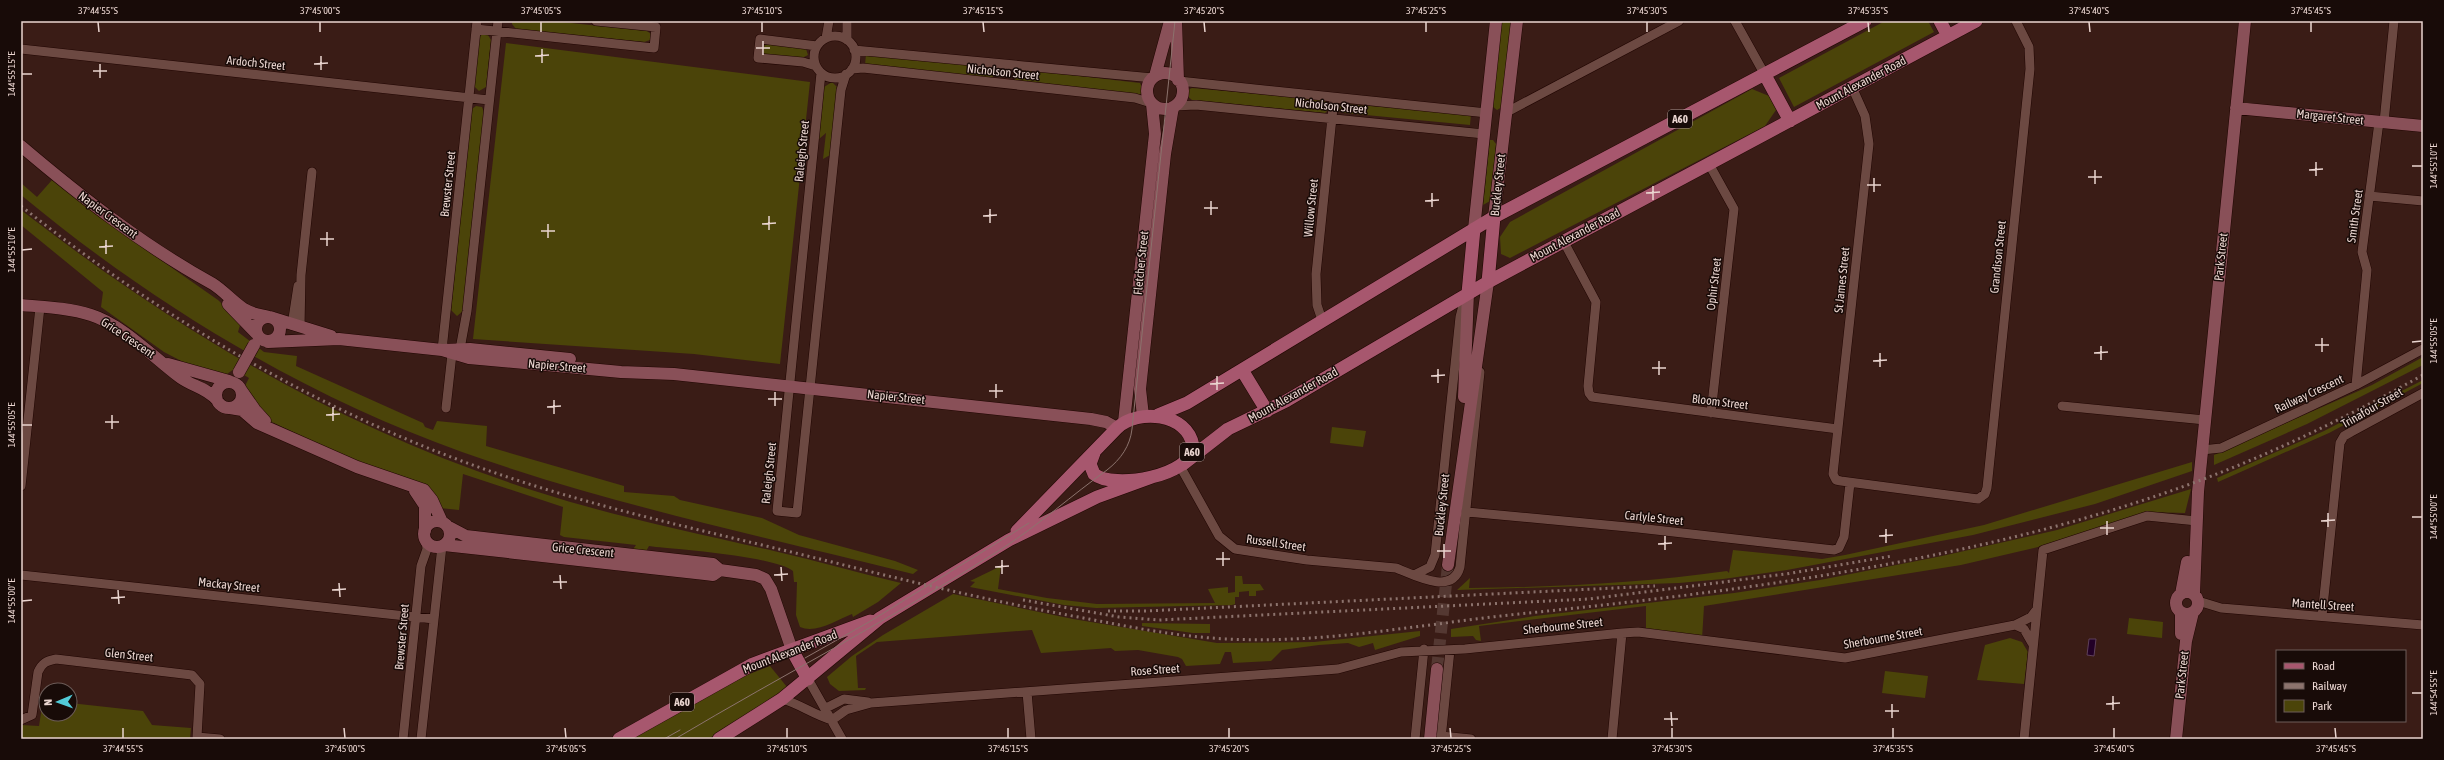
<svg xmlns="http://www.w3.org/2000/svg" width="2444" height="760" font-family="'Asap Condensed',sans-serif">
<rect width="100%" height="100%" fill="#3a1c16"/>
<path fill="#4b4409" d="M512,21H552L647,31L651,34L650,40L644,42L516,29L512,24Z
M1501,21H1513L1502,107L1497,110L1492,106Z
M1885,21H1928L1934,32L1794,107L1779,78Z
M483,34L488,35L491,40L486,87L479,91L474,86L479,37Z
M506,43L810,82L780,364L694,354L473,339Z
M766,44L806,49L808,55L802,58L766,55L763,52L762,47Z
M866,54L993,67L996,74L991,78L865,65Z
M1019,69L1140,83L1143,90L1141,94H1134L1015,80L1013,72Z
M832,82L837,87L830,155L823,159L826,133L819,139L824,87Z
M1192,88L1323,100L1329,104V109L1325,113L1192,100L1186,95L1188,90Z
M1752,89L1769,96L1776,110L1765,126L1510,258L1501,254L1500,237L1510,222Z
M1344,104L1471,114L1470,125L1345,113L1339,111L1338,107Z
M476,106L482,107L484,112L463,311L457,316L451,310L472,109Z
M1490,140H1493L1496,144L1490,201L1483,205Z
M52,180L105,221L218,300L241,322L238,332L264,352L297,356L296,366L423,423L425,427L433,430L437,421L487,426L486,446L624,486V492L674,496L680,500L762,518L799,535L895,561L918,570L913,574C762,536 608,504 462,452C302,395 151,303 21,195V183L37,197Z
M21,210C180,333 345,431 538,492C616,517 695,533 774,551C817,561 859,573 901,583L878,602L853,617L852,614C837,620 816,634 800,627L796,615L797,582H794L793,571C776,557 681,549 656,547L649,546L645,553L631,552L636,545L564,537L560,535L563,507L463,474L459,510L440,508L436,500L270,421L245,386L249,378L234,369L227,374H221L187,364L164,352L101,307L103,292L21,225Z
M2423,357V365L2307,424L2214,465V455L2372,385Z
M2423,380V383L2329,433L2218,482L2217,478L2324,431Z
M1332,427L1366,431L1363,447L1330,443Z
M2192,462V471L2095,504L1973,535L1787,570L1723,579L1679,583L1457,590L1470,578L1469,588C1555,587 1642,583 1727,571L1729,573L1733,550L1822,559L1845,555L1984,525Z
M2191,489L2185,513L2147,512L2038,547L1961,565L1704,606L1702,639L1646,629V606L1479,626L1481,641L1476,640L1473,636L1451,637V629L1535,616L1734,593L1820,580L1942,556L2057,530Z
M1001,566L998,589L1047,598L1097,604L1215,603L1208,589L1228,587V593L1235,592V576H1242L1243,584H1260L1264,590L1256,591V596H1249V591L1239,592V597H1235V604L1232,605L1096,608L1064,605L970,587L975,582L970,581Z
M953,594L1073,619L1217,643L1314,642L1420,631V636L1375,650L1373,643L1359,647L1348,643L1319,645L1282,650L1271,661L1233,663L1231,652H1225L1220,664L1186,666L1182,659L1178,657L1138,650L1115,651L1111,648L1041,653L1032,630L877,642L856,656L858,688H866L865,690L839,691L830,684L827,677L852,656L883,635Z
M2129,618L2163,622L2162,638L2127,634Z
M1142,623L1210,624V633H1193L1142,626Z
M2010,638L2022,642L2028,652L2024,684L1977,680L1985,645Z
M770,666L787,687L763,706L708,739H628L747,675Z
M1885,671L1928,676L1925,698L1882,693Z
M43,700L46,701V714H70V703L143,711L152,725L191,728L190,739H21V725L39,726Z"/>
<path fill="#220027" stroke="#5e405a" d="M2089,639H2096L2094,656L2087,655Z"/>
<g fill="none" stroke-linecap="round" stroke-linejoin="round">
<path stroke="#543832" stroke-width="12" stroke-dasharray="12 6" stroke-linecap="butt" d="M1437,669L1448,565"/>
<defs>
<path id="street" d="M847,21V40
M1735,21L1765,75
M476,29L654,48L656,27L596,21
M814 57a21 21 0 1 1 42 0a21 21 0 1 1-42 0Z
M826,38L829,21
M21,49L489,100
M854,50L1153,78
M816,66L803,62L758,58L760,39L817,46
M852,69L863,68L1135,98L1151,103
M821,73L777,511L797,513L841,90L846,74
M1179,81L1487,113
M1852,87L1865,116L1869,144L1833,474L1836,480L1841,481L1978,499L1985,494L1987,488L2030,69L2029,47L2016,21
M1175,106L1196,105L1484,134
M1507,112L1679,21
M2384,122L2394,21
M1709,164L1734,209L1711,413
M2369,196L2423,201
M1564,242L1596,302L1588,386L1589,393L1592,397L1838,429
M1322,320L1317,305L1316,274L1334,98
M292,325L298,286
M300,327L301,275L312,172
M460,349L467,311L498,21
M442,350L477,21
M2356,385L2367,270L2362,252L2379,122
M2062,406L2205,420
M446,408L452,354
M2202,450L2221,448L2356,385L2423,349
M1180,466L1219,536L1235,549L1307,560L1396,568C1414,575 1452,596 1460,567L1480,372
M21,486L40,307
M1467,512L1638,528L1834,550L1839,548L1844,537L1850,483
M21,575L434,619
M1414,575L1430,567L1435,555L1460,317L1464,302
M2198,601L2221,608L2423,625
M2322,616L2340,443L2344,436L2351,432L2423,393
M2015,625L2024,629L2032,643
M808,679L842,739
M1027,692L1031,739
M782,699C800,704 814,715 832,720
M826,708L844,699L868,702
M21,720L32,715L38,672C42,663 46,661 56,659L192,675L200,684L197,737L220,739
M832,720L846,710L871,703L1338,669L1401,652L1465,649L1622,633L1638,632L1845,658L2015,625L2031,617L2037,609
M1441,736L1471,739
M403,739L421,566L427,549L426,539
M421,739L442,546
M1415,739L1424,649
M1441,739L1450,650
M1612,739L1622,633
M2024,739L2043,550L2147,516L2197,521"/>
<path id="secondary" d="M1176,21L1178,80
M1147 91a18 18 0 1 1 36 0a18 18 0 1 1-36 0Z
M1155,76L1170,21
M2236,108L2423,126
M21,146C81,197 144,246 213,284C224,291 233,302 244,309C251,314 261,315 269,317
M1494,217L1517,21
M1474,229L1496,21
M228,304L256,333
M21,305C44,307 69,308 91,315C123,325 154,358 181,378C192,386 207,388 217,400
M256 329a12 12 0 1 1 24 0a12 12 0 1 1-24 0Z
M273,318L331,336
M268,342L339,339L442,350L470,349L570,359
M442,350L469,358L621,372L674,374L1091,419L1106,422L1117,428
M168,364L229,381
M216 395a13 13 0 1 1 26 0a13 13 0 1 1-26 0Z
M241,390L255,410L265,421
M1464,397L1468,293
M230,408L242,410L257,423L357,467L424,490L432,500L442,522
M1143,416L1140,389L1165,154L1173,107
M1124,422L1155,134L1152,104
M415,491L425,506V531
M424 534a13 13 0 1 1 26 0a13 13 0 1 1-26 0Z
M447,526L466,536L713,564L720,570L756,575L765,579L771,589L792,650
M444,545L705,574L713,575L720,570
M1448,565L1488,282
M2176 603a11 11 0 1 1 22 0a11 11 0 1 1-22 0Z
M2181,594L2187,562
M2194,594L2198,492L2245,21
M2181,612V634
M1430,739L1437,669
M2176,739L2186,641L2193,612"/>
<path id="primary" d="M1940,21L1948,36
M1765,75L1790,121
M1488,282L1494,217
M1468,293L1474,229
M1242,370L1267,411
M1158,415L1187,403L1494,217L1865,21
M1183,464L1228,429L1286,401L1488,282L1976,21
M1017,531L1117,428C1138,408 1188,413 1193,446C1193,476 1113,490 1094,474L1090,464L1094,453
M792,650L808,679
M619,739L753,664L870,621
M719,739L782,699L880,618L1009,540L1097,497L1152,477"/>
</defs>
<use href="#street" stroke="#200502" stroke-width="10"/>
<use href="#secondary" stroke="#200502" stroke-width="13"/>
<use href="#primary" stroke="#200502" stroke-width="14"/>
<use href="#street" stroke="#6c4942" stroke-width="9"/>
<use href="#secondary" stroke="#895058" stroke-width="12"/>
<use href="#primary" stroke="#a7576e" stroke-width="13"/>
<path stroke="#8c736d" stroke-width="1" d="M805,658L869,622L1029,523
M664,739L680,730
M675,739C784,674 897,616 1003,548C1040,524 1072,495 1107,470C1121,459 1130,446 1132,429L1175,21"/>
<path stroke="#8c736d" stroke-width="3" stroke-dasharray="2 4" stroke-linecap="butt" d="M21,206C161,317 315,410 484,469C600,510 721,534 840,564C923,585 1006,604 1089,619C1135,628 1181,637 1228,639C1325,644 1422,624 1519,614C1743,591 1980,561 2193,483C2272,454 2349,416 2423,375
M1023,600L1119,617L1159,620L1589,599L1786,574L1892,556
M1108,611H1146L1655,586"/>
<defs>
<path id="secondary-bridge" d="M239,372L254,345"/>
</defs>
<use href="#secondary-bridge" stroke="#200502" stroke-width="13" stroke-linecap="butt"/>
<use href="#secondary-bridge" stroke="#895058" stroke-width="12"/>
</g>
<path fill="none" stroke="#ead5d0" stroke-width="1.5" d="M98,22L99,32M320,22V32M541,22V32M762,22V32M983,22L984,32M1204,22L1205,32M1426,22V32M1647,22V32M1868,22L1869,32M2089,22L2090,32M2311,22V32M763,41V55M756,48H770M542,49V63M321,56V70M535,56L549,55M100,64V78M314,64L328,63M93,71H107M22,74H32M2316,162V176M2412,166H2422M2095,170V184M2309,170L2323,169M2088,177H2102M1874,178V192M1867,185H1881M1653,186V200M1432,193V207M1646,193L1660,192M1211,201V215M1425,201L1439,200M1204,208H1218M990,209V223M769,216V230M983,216L997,215M548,224V238M762,224L776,223M541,231H555M327,232V246M320,239H334M106,240V254M99,247L113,246M22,250L32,249M2322,338V352M2412,342L2422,341M2315,345H2329M2101,346V360M1880,353V367M2094,353L2108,352M1659,361V375M1873,361L1887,360M1652,368H1666M1438,369V383M1217,376V390M1431,376L1445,375M996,384V398M1210,384L1224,383M989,391H1003M775,392V406M768,399H782M554,400V414M333,407V421M547,407L561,406M112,415V429M326,415L340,414M105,422H119M22,425H32M2328,513V527M2412,517H2422M2107,521V535M2321,521L2335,520M2100,528H2114M1886,529V543M1665,536V550M1879,536L1893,535M1444,544V558M1658,544L1672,543M1437,551H1451M1223,552V566M1216,559H1230M1002,560V574M781,567L782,581M995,567L1009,566M560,575L561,589M774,575L788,574M553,582H567M339,583L340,597M118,590L119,604M332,590L346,589M111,598L125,597M22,601L32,600M2412,693H2422M2113,696V710M1892,704V718M2106,704L2120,703M1885,711H1899M1671,712L1672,726M1664,719H1678M123,728V738M344,728L345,738M565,728L566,738M787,728V738M1008,728V738M1229,728V738M1450,728L1451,738M1672,728V738M1893,728V738M2114,728V738M2335,728L2336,738"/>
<g text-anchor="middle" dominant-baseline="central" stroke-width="3" stroke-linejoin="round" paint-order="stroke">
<g fill="#180b08" stroke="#ab9894" stroke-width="1">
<rect x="1668" y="110" width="24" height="18" rx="3"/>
<rect x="1180" y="443" width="24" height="18" rx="3"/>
<rect x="670" y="693" width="24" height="18" rx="3"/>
</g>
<g font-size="11" font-weight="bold" fill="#ead5d0">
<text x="1680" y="119">A60</text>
<text x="1192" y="452">A60</text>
<text x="682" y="702">A60</text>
</g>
<g font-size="12" fill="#ead5d0" stroke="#180b08">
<text transform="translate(256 63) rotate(6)">Ardoch Street</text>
<text transform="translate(1003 72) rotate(6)">Nicholson Street</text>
<text transform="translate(1861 83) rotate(-28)">Mount Alexander Road</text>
<text transform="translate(1331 106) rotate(6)">Nicholson Street</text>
<text transform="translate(2330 117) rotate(6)">Margaret Street</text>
<text transform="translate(802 151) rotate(-84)">Raleigh Street</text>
<text transform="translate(448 184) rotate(-84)">Brewster Street</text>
<text transform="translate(1498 185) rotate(-84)">Buckley Street</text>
<text transform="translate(1311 208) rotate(-84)">Willow Street</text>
<text transform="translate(108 215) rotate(36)">Napier Crescent</text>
<text transform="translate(2355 216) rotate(-82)">Smith Street</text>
<text transform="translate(1575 235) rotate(-28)">Mount Alexander Road</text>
<text transform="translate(1998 257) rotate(-84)">Grandison Street</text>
<text transform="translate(2221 257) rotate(-84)">Park Street</text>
<text transform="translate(1141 263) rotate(-84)">Fletcher Street</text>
<text transform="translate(1842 280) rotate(-84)">St James Street</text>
<text transform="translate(1714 284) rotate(-83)">Ophir Street</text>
<text transform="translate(128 338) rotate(34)">Grice Crescent</text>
<text transform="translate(557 366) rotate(5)">Napier Street</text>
<text transform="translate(2309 394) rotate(-25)">Railway Crescent</text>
<text transform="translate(1293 395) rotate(-29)">Mount Alexander Road</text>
<text transform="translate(896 397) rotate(6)">Napier Street</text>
<text transform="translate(1720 402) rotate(7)">Bloom Street</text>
<text transform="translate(2372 408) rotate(-30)">Trinafour Street</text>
<text transform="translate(769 473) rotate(-84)">Raleigh Street</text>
<text transform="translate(1442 505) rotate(-84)">Buckley Street</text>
<text transform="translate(1654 518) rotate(6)">Carlyle Street</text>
<text transform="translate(1276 543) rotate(8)">Russell Street</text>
<text transform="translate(583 550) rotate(6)">Grice Crescent</text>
<text transform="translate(229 585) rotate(6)">Mackay Street</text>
<text transform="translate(2323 605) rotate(4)">Mantell Street</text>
<text transform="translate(1563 626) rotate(-6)">Sherbourne Street</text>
<text transform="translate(402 637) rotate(-85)">Brewster Street</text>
<text transform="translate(1883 638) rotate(-10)">Sherbourne Street</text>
<text transform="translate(790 652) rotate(-21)">Mount Alexander Road</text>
<text transform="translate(129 655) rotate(6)">Glen Street</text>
<text transform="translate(1155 670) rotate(-4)">Rose Street</text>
<text transform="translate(2182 675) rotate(-84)">Park Street</text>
</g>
</g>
<rect width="2444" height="760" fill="none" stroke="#180b08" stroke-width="44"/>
<rect x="2276" y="650" width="130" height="72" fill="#180b08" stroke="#6c5c58"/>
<rect x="2284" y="663" width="20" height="6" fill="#a7576e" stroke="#6c5c58"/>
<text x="2312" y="670" font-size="12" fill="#ead5d0">Road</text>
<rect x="2284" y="683" width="20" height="6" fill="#8c736d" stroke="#6c5c58"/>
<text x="2312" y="690" font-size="12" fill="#ead5d0">Railway</text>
<rect x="2284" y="700" width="20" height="12" fill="#4b4409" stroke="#6c5c58"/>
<text x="2312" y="710" font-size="12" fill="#ead5d0">Park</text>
<g transform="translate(58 702) rotate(268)"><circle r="19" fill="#180b08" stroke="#6c5c58"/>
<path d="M0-3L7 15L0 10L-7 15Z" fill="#52cbd8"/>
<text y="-6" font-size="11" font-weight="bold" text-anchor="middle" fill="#ead5d0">N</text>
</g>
<rect x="22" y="22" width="2400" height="716" fill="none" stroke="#ead5d0" stroke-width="1.5"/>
<g font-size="10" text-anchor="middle" fill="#ead5d0">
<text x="98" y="14">37°44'55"S</text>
<text x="320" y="14">37°45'00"S</text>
<text x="541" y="14">37°45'05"S</text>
<text x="762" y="14">37°45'10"S</text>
<text x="983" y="14">37°45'15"S</text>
<text x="1204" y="14">37°45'20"S</text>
<text x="1426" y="14">37°45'25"S</text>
<text x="1647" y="14">37°45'30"S</text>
<text x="1868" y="14">37°45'35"S</text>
<text x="2089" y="14">37°45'40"S</text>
<text x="2311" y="14">37°45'45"S</text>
<text transform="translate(11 74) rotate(-90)" y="4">144°55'15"E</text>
<text transform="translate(2433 166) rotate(-90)" y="4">144°55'10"E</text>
<text transform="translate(11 250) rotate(-90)" y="4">144°55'10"E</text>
<text transform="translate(2433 341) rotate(-90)" y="4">144°55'05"E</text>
<text transform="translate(11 425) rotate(-90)" y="4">144°55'05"E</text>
<text transform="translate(2433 517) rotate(-90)" y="4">144°55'00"E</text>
<text transform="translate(11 601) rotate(-90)" y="4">144°55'00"E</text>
<text transform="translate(2433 693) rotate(-90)" y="4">144°54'55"E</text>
<text x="123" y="752">37°44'55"S</text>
<text x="345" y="752">37°45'00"S</text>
<text x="566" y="752">37°45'05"S</text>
<text x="787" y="752">37°45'10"S</text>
<text x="1008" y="752">37°45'15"S</text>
<text x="1229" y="752">37°45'20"S</text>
<text x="1451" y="752">37°45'25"S</text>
<text x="1672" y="752">37°45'30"S</text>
<text x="1893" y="752">37°45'35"S</text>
<text x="2114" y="752">37°45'40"S</text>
<text x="2336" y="752">37°45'45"S</text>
</g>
</svg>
